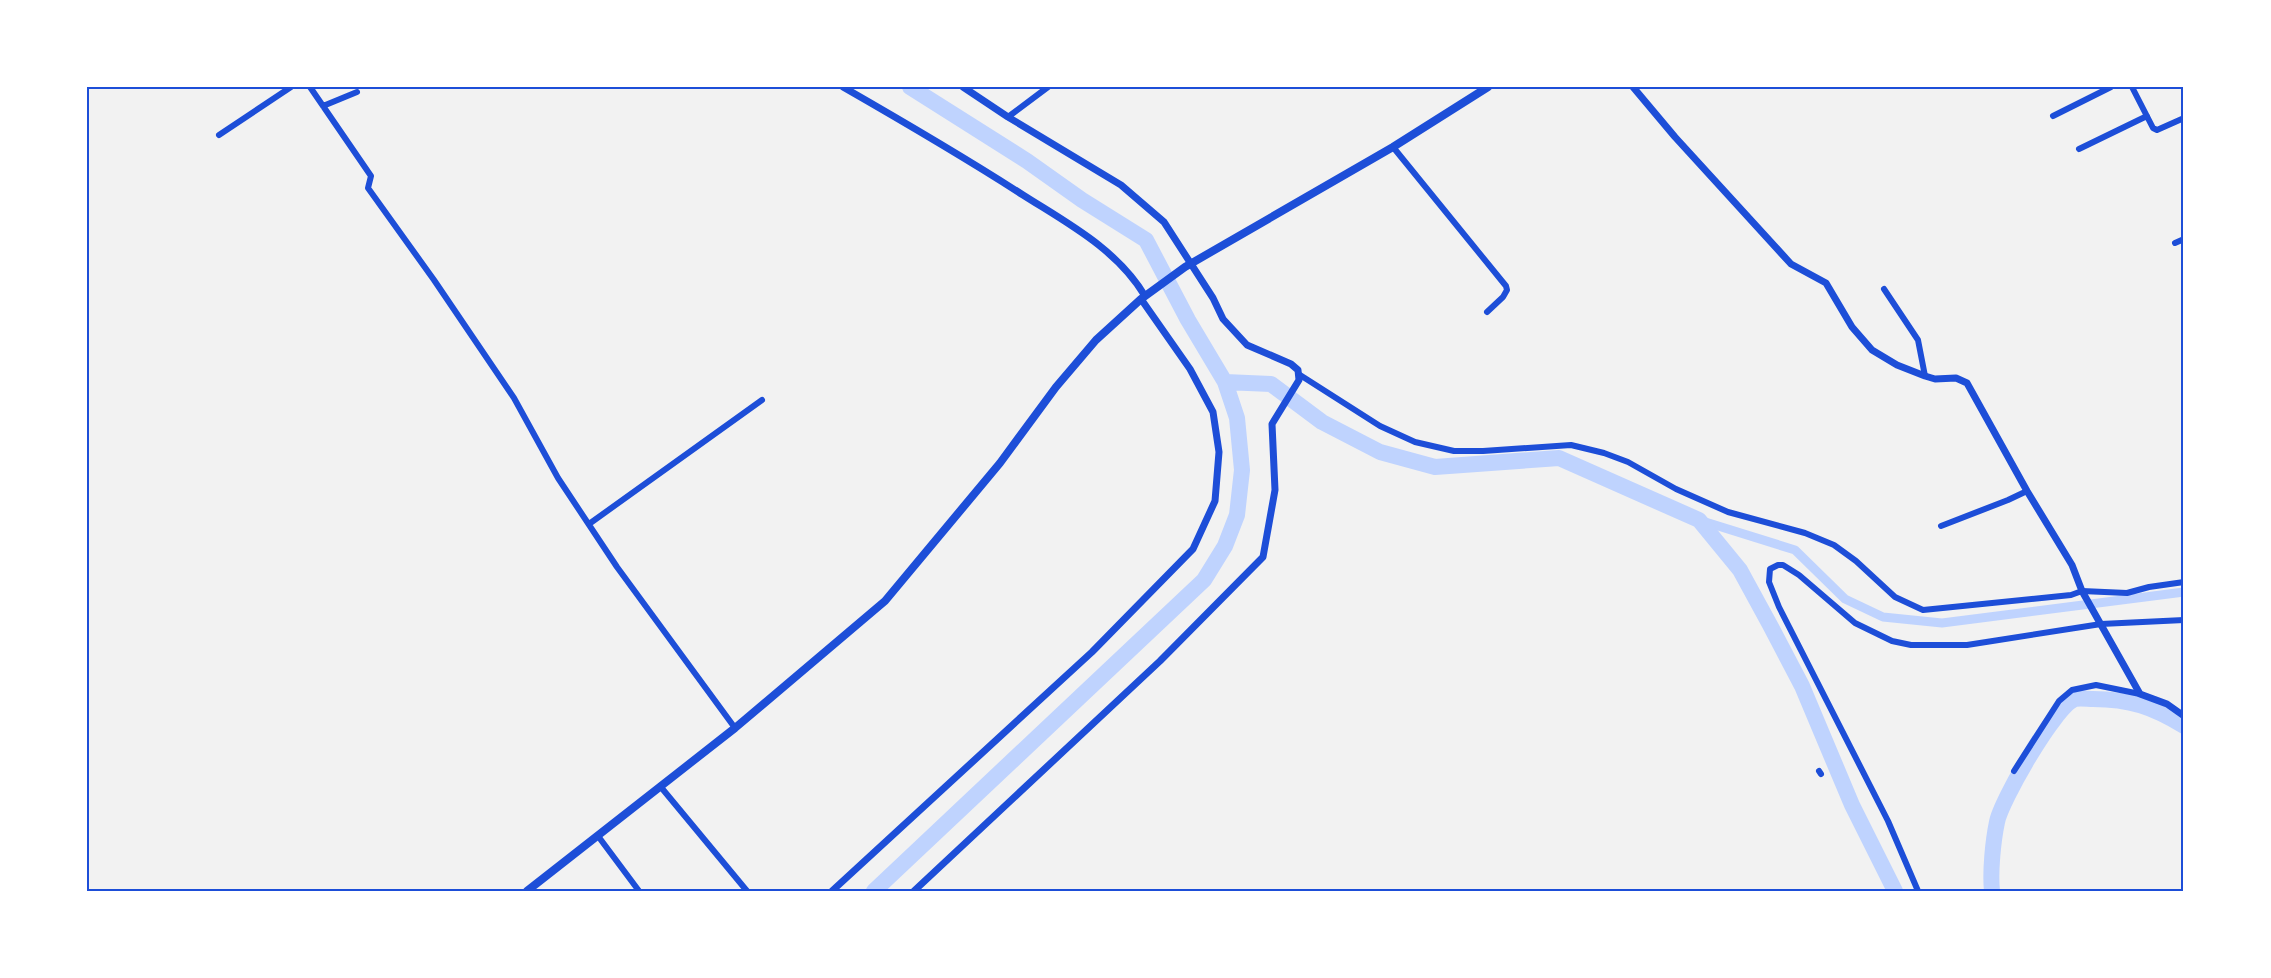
<svg xmlns="http://www.w3.org/2000/svg" width="2271" height="978" font-family="Merriweather,serif">
<rect width="100%" height="100%" fill="#f2f2f2"/>
<g fill="none" stroke-linecap="round" stroke-linejoin="round">
<path stroke="#bfd3fe" stroke-width="9" d="M1699,520L1795,550L1845,599L1883,617L1942,623L2184,592"/>
<path stroke="#bfd3fe" stroke-width="16" d="M1225,382L1271,384L1322,422L1380,452L1435,467L1559,458L1699,520L1740,570L1770,625L1802,686L1852,805L1895,891
M874,891L1204,580L1225,546L1237,515L1242,470L1237,418L1225,382L1188,320L1146,240L1082,200L1027,161L910,87
M1992,891C1990,872 1993,841 1997,822C2001,801 2055,706 2075,699C2080,698 2088,699 2093,699C2130,699 2153,707 2184,726"/>
<path stroke="#1d4ed8" stroke-width="6" d="M310,87L371,176L368,188L434,280L514,398L558,478L617,567L735,728
M2132,87L2153,128L2157,130L2184,118
M323,106L357,92
M2053,116L2111,87
M1008,117L1048,87
M219,135L291,87
M1393,147L1506,286L1507,290L1503,297L1487,312
M2079,149L2147,116
M2175,243L2184,239
M1884,289L1918,340L1925,376
M1300,375L1380,426L1415,442L1454,451H1483L1571,445L1604,453L1628,462L1676,489L1728,512L1805,533L1834,545L1856,561L1895,597L1923,610L2071,595L2082,591L2127,593L2149,587L2184,582
M589,524L762,400
M1941,526L2008,500L2027,491
M1819,771L1821,774
M2014,771L2059,701L2072,690L2096,685L2140,694
M660,786L747,891
M598,836L639,891
M1918,891L1888,821L1779,607L1769,582L1770,569L1778,565H1783L1799,575L1855,623L1892,641L1911,645H1967L2101,624L2184,620"/>
<path stroke="#1d4ed8" stroke-width="7" d="M843,87C904,122 964,157 1023,195C1067,223 1117,249 1145,296
M1633,87L1675,137L1791,264L1826,283L1852,327L1872,350L1897,365L1925,376L1935,379L1956,378L1967,383L2027,491L2072,565L2082,591L2140,694L2167,704L2184,716
M832,891L1092,652L1193,549L1215,501L1219,452L1213,412L1190,369L1141,299
M914,891L1160,661L1263,557L1275,490L1272,424L1299,380L1298,370L1291,364L1247,345L1223,319L1213,298L1164,222L1121,185L1008,117L963,87"/>
<path stroke="#1d4ed8" stroke-width="8" d="M527,891L735,728L885,601L1000,463L1056,387L1096,340L1141,299L1185,267L1393,147L1488,87"/>
</g>
<rect width="2271" height="978" fill="none" stroke="#ffffff" stroke-width="177"/>
<rect x="88" y="88" width="2094" height="802" fill="none" stroke="#1d4ed8" stroke-width="2"/>
</svg>
